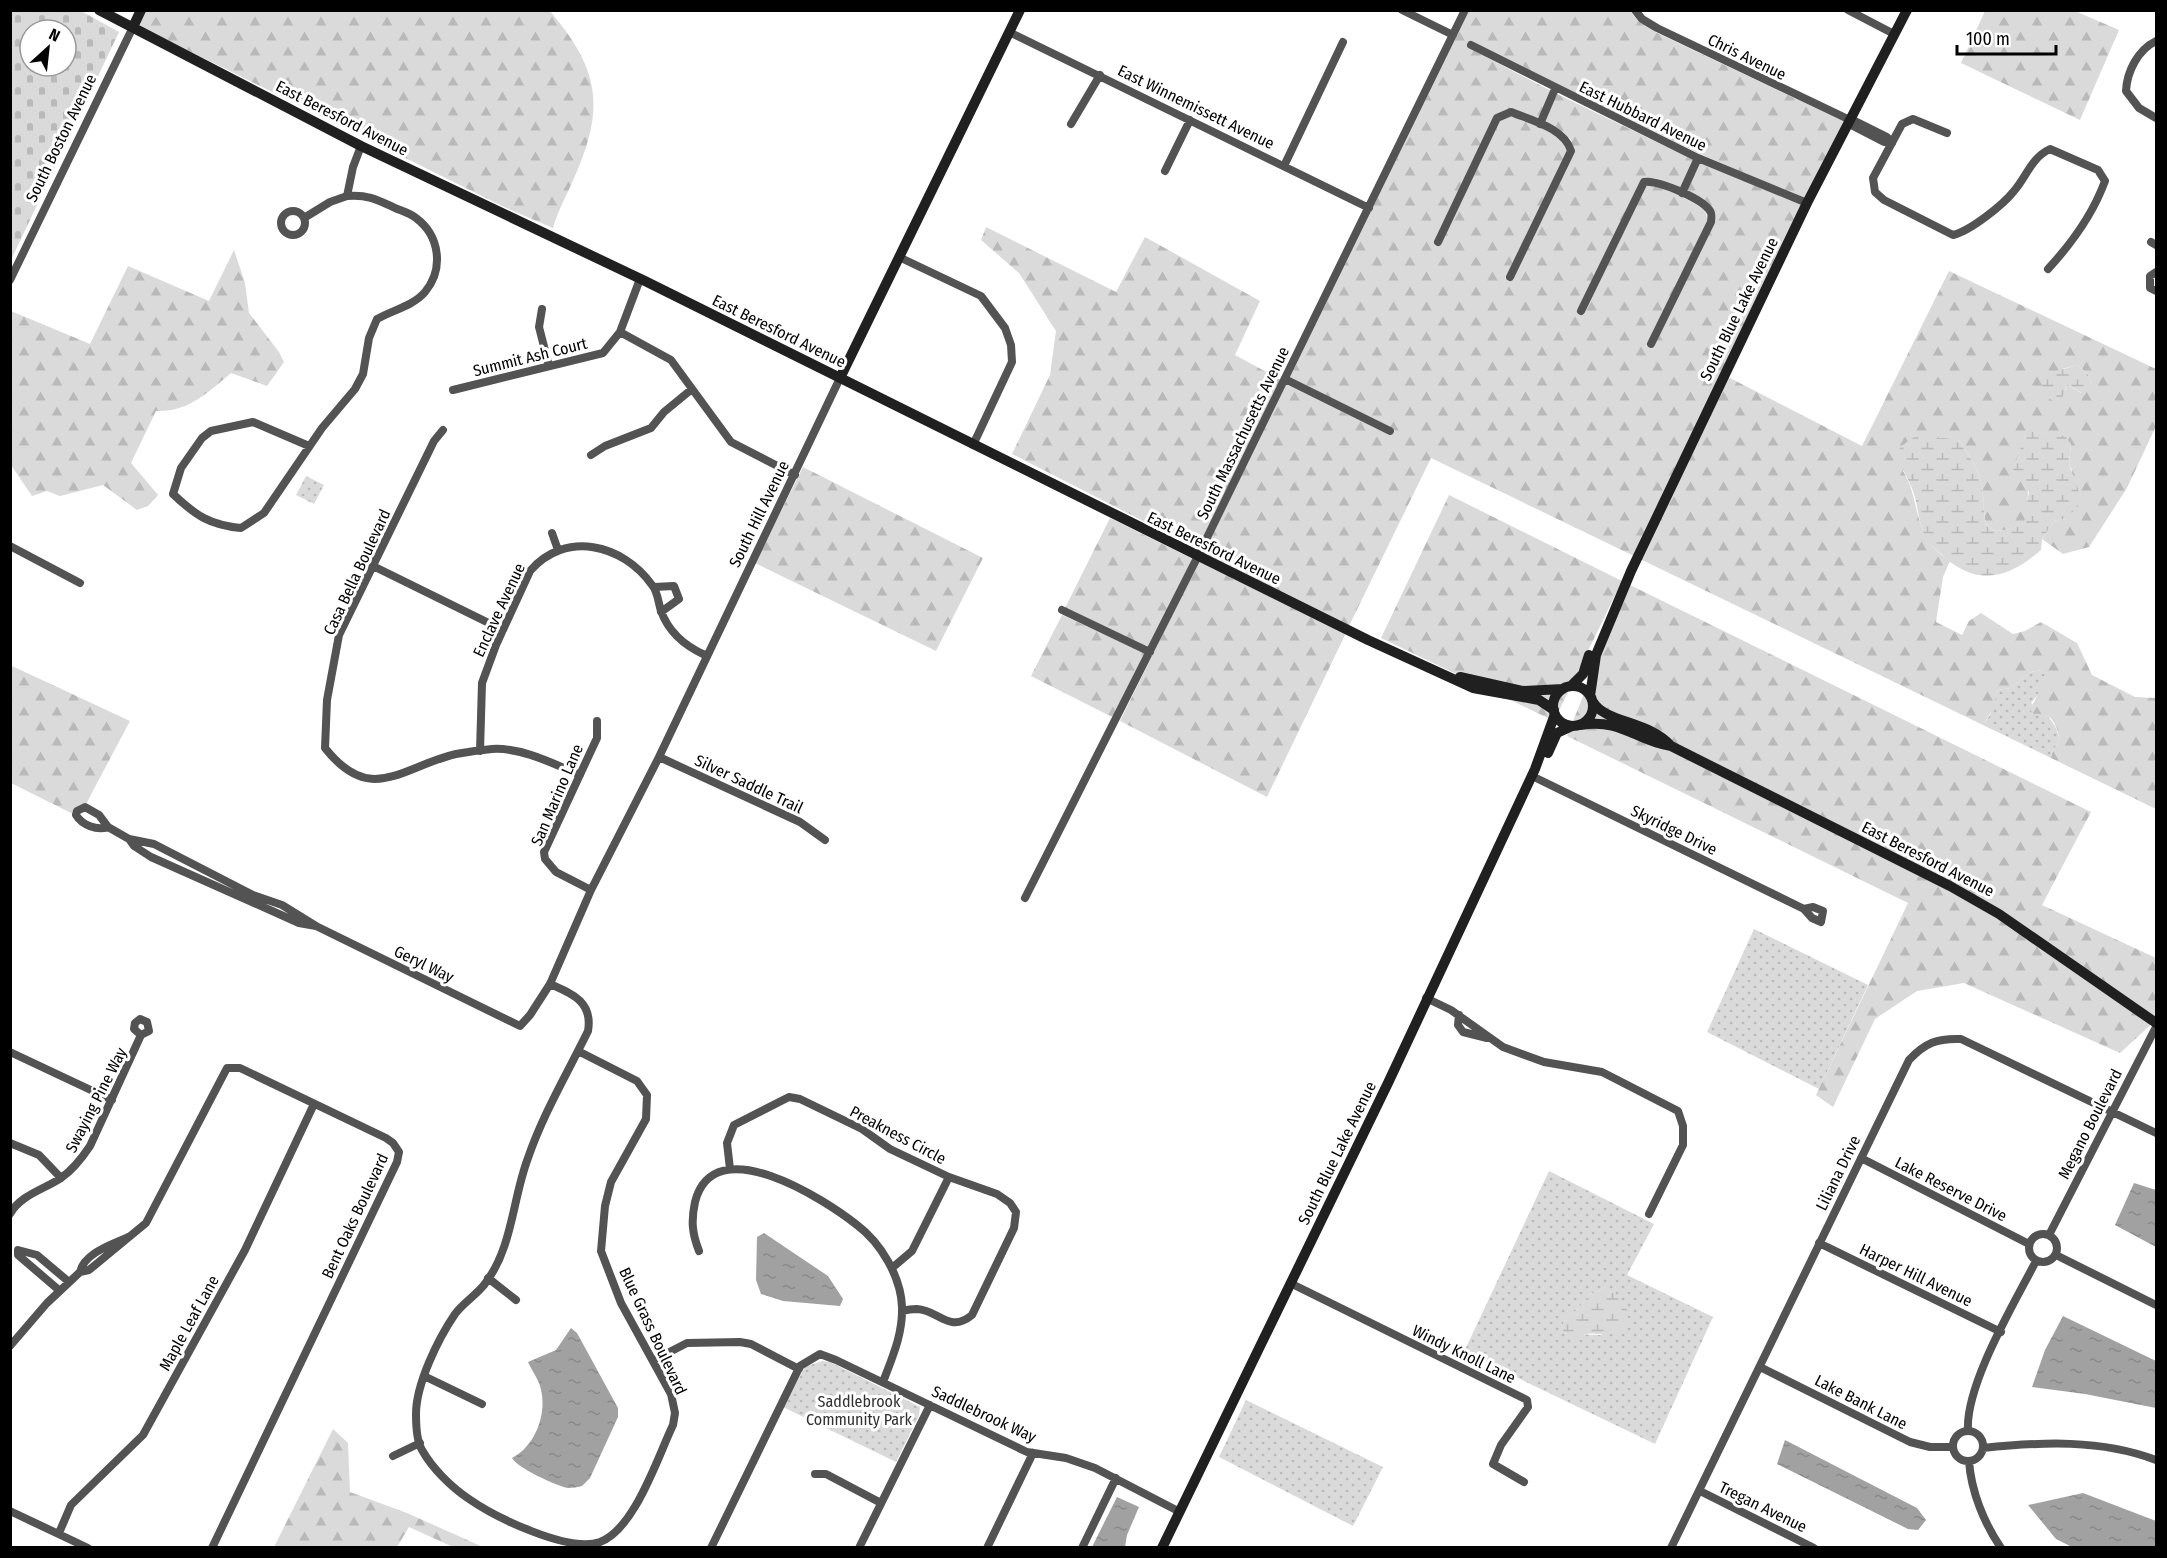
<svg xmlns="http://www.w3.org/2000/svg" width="2167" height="1558" font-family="'Fira Sans Condensed',sans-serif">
<defs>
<pattern id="grass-dots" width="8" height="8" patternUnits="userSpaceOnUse" patternTransform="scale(1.5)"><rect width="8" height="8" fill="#dadada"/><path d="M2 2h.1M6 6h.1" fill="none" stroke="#b9b9b9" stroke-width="1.8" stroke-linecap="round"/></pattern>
<pattern id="forest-firs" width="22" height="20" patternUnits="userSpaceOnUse" patternTransform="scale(1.5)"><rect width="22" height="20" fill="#dadada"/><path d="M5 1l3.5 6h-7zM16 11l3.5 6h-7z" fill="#b9b9b9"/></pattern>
<pattern id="wetland-marsh" width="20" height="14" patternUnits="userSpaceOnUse" patternTransform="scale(1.5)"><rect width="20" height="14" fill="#dadada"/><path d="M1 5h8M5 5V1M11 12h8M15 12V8" fill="none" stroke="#b9b9b9"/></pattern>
<pattern id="cemetery-stones" width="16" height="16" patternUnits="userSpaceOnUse" patternTransform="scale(1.5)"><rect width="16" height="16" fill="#dadada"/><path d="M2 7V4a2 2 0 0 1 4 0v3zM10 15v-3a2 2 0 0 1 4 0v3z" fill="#b9b9b9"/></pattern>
<pattern id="water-ripples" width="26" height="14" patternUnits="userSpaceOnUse" patternTransform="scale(1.5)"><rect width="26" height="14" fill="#a1a1a1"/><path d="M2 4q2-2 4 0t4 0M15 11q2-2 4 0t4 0" fill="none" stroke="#898989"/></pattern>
</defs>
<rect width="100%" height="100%" fill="#fff"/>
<path fill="url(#grass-dots)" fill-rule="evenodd" d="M306,476L324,485L314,504L296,495Z
M2041,670L2047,678L2042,690L2031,703C2047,716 2056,720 2060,741L2052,751L2051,758L1983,725L1990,715L1998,690L2010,688L2031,672Z
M1754,929L1868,985L1819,1089L1707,1032Z
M1549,1171L1654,1224L1627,1275L1713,1317L1655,1444L1464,1352ZM1604,1289L1602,1335L1566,1334L1562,1329L1565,1318L1577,1310L1590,1294Z
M822,1361L830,1362L920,1407L919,1415L896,1462L783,1407L805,1367Z
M1246,1400L1383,1467L1353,1526L1219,1457Z"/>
<path fill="url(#forest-firs)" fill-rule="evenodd" d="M145,10L550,11C599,69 606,107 574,178C567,195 558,210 553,228L504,207L137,25Z
M1469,11H1630L1639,22L1655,32L1845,122L1806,199L1700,154L1470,41L1467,47L1551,91L1539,119L1511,108L1494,117L1434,244L1440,246L1500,121L1510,116C1527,123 1562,132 1567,151L1505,278L1511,281L1574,152L1571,139L1545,122L1557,94L1694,160L1681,188C1668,182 1655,174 1641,180L1577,313L1583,315L1645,185C1667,186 1686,199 1705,210L1708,222L1646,346L1652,349L1715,222C1716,203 1702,199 1687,191L1700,163L1802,205L1634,556L1431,458L1349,626L1202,555L1286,384L1391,436L1395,430L1290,377Z
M1985,11H2075L2119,30L2080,120L1961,63Z
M986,227L1116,292L1145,237L1260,301L1235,355L1281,380L1198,549L1012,454L1050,375L1056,331L1019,273L981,240Z
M234,250L245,283L249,313L279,352L284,362L267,386L231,373C207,393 189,412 156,411L131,463L158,495L148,506L137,510L103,485L60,496L47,491L32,496L11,465V311L90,344L128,266L209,301Z
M1949,271L2156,369V426L2127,488L2089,547L2063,554L2042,539L2054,521L2066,519L2072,470L2069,464L2071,444L2048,434L2027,432L2024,439C2027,468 2031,497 2024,525C1976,541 1987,521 1982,486C1979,469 1968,454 1959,440L1926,439L1903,471C1917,493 1915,521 1929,542C1933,549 1943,556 1950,561L1943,577L1936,622L1962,635L1969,621L1981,613L2013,634L2025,631L2041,622L2077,643L2092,675L2135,697L2156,698V809L2051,758L2052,751L2060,741C2057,724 2052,712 2034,714L2030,710L2046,678L2041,670L2031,672L2010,688L1998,690L1993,709L1983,725L1640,559L1728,377L1862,446ZM2077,365L2088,374L2091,383L2081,393L2067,384L2065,391L2062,369Z
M803,467L983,558L936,651L755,563Z
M1449,495L1622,581L1554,721L1381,638Z
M1110,518L1193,559L1149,647L1065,608Z
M1199,561L1346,633L1267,797L1120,721Z
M1628,584L2091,812L2042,905L2156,958V1020L2120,1053L1964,983L1917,991L1875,1019L1833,1107L1816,1095L1908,903L1567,736Z
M1062,615L1145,653L1114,718L1031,676Z
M10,665L130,721L86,804L80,805L73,814L11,783Z
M333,1429L348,1443L350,1492L407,1513L483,1547H453L409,1527L397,1547H274Z"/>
<path fill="url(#wetland-marsh)" d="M2077,365L2088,374L2091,383L2085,395L2067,384L2063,396L2057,402C2045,400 2042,387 2040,376Z
M2027,431L2065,436L2071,444L2069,464L2078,489L2080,504L2066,519L2054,521L2042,539L2041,550C2008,579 1978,587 1943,556C1939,552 1933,548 1929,543C1919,529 1919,510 1914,494C1909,477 1897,466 1900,447L1917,435C1931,440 1945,436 1959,440C1968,454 1979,469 1982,486C1987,521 1976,541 2023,525C2027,514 2026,504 2029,492L2013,469Z
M1604,1289C1626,1293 1639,1323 1615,1333C1606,1337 1596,1332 1587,1334C1576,1336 1569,1340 1562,1329L1564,1318L1577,1310L1590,1294Z"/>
<path fill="url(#cemetery-stones)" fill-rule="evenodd" d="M11,10L81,11L119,32L11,260ZM30,30H66V66H30Z"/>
<path fill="url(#water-ripples)" d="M2134,1183L2156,1190V1247L2115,1225Z
M764,1233L828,1276L843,1299L840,1306L783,1301L761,1294L756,1280L757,1237Z
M2063,1316L2156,1361V1408L2085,1394L2032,1387L2045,1350Z
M571,1328L577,1333L618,1408V1417L590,1478L582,1486C578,1487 572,1488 568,1488C556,1486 516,1467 512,1458C537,1445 549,1409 539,1383C536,1376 531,1369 528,1362L556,1350Z
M1785,1440L1917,1508L1926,1520L1918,1530L1908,1529L1777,1464Z
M2083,1493L2156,1521V1547H2072L2056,1539L2028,1505Z
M1117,1497L1139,1507L1127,1535L1125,1547H1092Z"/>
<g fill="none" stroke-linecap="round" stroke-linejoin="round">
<path stroke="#535353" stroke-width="8" d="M1402,10L1453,35
M1635,10L1642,19L1657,28L1850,120L1855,121L1887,137L1892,143
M1848,10L1894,34
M1009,32L1369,208
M2156,41C2138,50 2127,71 2126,91L2139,108L2156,118
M1471,45L1698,158L1807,203
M1852,122L1853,126L1884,142H1889
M1071,124L1100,75
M1540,124L1555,89
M1947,133L1913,119L1902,124L1873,178L1875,192L1884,200L1953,235C1970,231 2003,205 2014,191C2027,176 2031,158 2050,149L2098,170L2105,181C2093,214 2072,243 2048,269
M1284,166L1343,42
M1165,171L1190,120
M1682,193L1698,158
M281 223a12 12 0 1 1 24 0a12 12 0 1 1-24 0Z
M304,218L330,202L347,196L353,167L361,146
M1438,242L1497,118L1511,112C1530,120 1565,128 1571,151L1510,277
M2151,242L2156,245
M901,258L981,296L1005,328L1011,345L1012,362L973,445
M2156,272L2150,276V288L2156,291
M10,280L133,27
M542,309L539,327L549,366
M1581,311L1644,182C1656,179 1707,200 1711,213C1712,214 1711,221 1711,222L1651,344
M620,332L671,360L731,442L795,475
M1285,379L1390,431
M453,390L603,353L620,332L640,279
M443,430L434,441L339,635L327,700L325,748C371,806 401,767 456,754C467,752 481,750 492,749C521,747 554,764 580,775
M309,446L253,422L211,431L202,438L181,468L173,494C196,516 210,525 241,528L264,513L322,428L355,389L363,374L369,338L377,319C393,310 413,306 425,292C444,269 440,236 416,218C410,213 402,211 395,208C378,200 367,194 347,196
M591,455L605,446L651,428L664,412L692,389
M552,533L558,550
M10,546L80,583
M373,566L503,630
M654,587L674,586L679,599L661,612
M1062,610L1150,652
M480,751L482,683L496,645L530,571C565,530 623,544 652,585C658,592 658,602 661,611C669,633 685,646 705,655
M659,757L800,822L825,840
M1532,776L1804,909L1812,918L1821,922L1823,911L1813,907L1804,909
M108,827C97,831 82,825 76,815L77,811L85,807L99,815L108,827L129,839L154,844L253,895L282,905L316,926L520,1026L530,1015L550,984L591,890L659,757L840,378
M129,839L134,846L151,857L299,923L316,926
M591,890L556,872L545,859L544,852L597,738V721
M1025,898L1198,556L1465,10
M550,984C573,994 593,1002 588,1031C568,1072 543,1114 528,1158C512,1200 513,1248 484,1285C475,1296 463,1303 455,1314C438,1339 416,1384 416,1414C416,1424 417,1442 422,1450C432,1468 451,1487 469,1499C495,1517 568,1553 600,1542C635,1529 658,1456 673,1425L675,1413L671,1394L621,1303L601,1251L605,1206L611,1182L646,1119L647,1095L637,1081L578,1051
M1426,998L1451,1010L1503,1047L1544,1062L1602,1072L1678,1111L1683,1126V1145L1649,1214
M1459,1015L1458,1025L1463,1032L1487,1038
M10,1052L112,1100
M10,1143L39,1155L61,1178
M1861,1158L2029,1244
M730,1169L727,1143L734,1125L789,1097L800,1099L862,1129L890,1149L949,1177L997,1194L1010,1203L1016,1212L1014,1228L972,1315C949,1334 939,1310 917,1309C912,1309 906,1310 902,1311
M10,1214C20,1195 45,1189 61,1178C74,1169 82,1158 90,1146L141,1035L149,1031L147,1022L140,1019L135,1023L134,1029L141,1035
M2029 1248a14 14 0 1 1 28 0a14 14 0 1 1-28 0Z
M2049,1235L2156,1027
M128,1237C113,1244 84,1253 80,1272L89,1270L146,1223L227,1068H240L386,1138L393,1143L399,1152L397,1162L212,1548
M1819,1243L2001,1332
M699,1251C692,1233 691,1221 695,1202C714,1128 824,1199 857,1225C881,1243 901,1277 902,1307C903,1334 892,1358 883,1382
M2056,1255L2156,1305
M892,1268L912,1251L949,1177
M488,1278L516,1300
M1290,1283L1527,1400L1528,1407L1501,1445L1493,1464L1524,1482
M60,1291L18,1255V1250L37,1255L69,1282
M10,1346L47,1303L80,1272
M654,1360L687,1343L740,1342L751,1344L799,1369
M1760,1367L1910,1442L1930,1447H1953
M424,1376L482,1404
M1968,1431C1965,1385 2014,1304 2036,1261
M1953 1446a15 15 0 1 1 30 0a15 15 0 1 1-30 0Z
M1983,1448C2041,1442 2101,1439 2156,1460
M393,1456L420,1443
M1969,1461C1971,1491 1984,1523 2001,1548
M815,1474H826L881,1503
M1700,1491L1814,1548
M10,1511L88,1548
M59,1533L71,1505L143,1435L245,1250L314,1104
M711,1548L800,1366L820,1354L836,1360L1027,1452L1066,1458L1095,1468L1180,1512
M859,1548L930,1405
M987,1548L1033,1453
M1082,1548L1116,1478
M1671,1548L1909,1060C1925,1043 1937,1038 1961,1039L2156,1133"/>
<path stroke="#202020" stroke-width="10" d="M99,10L361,146L645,281L1368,640L1473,688L1539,700L1554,710
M133,27L141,10
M840,378L1020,10
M1460,677L1522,691L1563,689
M1571,686L1583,674L1589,655
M1553 706a20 20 0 1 1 40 0a20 20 0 1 1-40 0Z
M1590,696L1596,655L1631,571L1807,203L1907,10
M1593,702C1605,723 1650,721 1671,746
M1580,725C1623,718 1635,741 1671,746L1950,886L1999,914L2156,1023
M1548,753L1557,733L1572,726
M1162,1548L1388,1083L1535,769L1555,714"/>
</g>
<g text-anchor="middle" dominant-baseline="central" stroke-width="6" stroke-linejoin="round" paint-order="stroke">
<g font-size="16" fill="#000" stroke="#fff">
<text transform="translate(1747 57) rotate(26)">Chris Avenue</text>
<text transform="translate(1196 107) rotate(26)">East Winnemissett Avenue</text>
<text transform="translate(1643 116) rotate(26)">East Hubbard Avenue</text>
<text transform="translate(342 118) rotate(27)">East Beresford Avenue</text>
<text transform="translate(61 138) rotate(-64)">South Boston Avenue</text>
<text transform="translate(1739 309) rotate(-64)">South Blue Lake Avenue</text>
<text transform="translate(779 331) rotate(26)">East Beresford Avenue</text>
<text transform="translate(530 357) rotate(-14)">Summit Ash Court</text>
<text transform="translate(1243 433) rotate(-64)">South Massachusetts Avenue</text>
<text transform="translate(759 514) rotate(-64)">South Hill Avenue</text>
<text transform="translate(1214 548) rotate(26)">East Beresford Avenue</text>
<text transform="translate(357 572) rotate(-65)">Casa Bella Boulevard</text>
<text transform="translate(499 610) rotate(-65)">Enclave Avenue</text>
<text transform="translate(749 784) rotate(25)">Silver Saddle Trail</text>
<text transform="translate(557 795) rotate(-67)">San Marino Lane</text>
<text transform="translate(1674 830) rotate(26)">Skyridge Drive</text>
<text transform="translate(1928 859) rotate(27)">East Beresford Avenue</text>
<text transform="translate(424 964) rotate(26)">Geryl Way</text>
<text transform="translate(96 1100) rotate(-63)">Swaying Pine Way</text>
<text transform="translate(2090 1124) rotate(-63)">Megano Boulevard</text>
<text transform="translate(898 1135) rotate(28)">Preakness Circle</text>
<text transform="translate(1337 1153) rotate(-64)">South Blue Lake Avenue</text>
<text transform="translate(1838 1173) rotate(-64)">Liliana Drive</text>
<text transform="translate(1951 1189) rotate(27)">Lake Reserve Drive</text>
<text transform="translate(355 1216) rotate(-65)">Bent Oaks Boulevard</text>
<text transform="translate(1916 1275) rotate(26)">Harper Hill Avenue</text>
<text transform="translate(189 1323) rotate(-61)">Maple Leaf Lane</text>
<text transform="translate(653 1331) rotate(65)">Blue Grass Boulevard</text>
<text transform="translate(1464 1354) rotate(26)">Windy Knoll Lane</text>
<text transform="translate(1861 1402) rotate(27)">Lake Bank Lane</text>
<text transform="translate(984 1414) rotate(25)">Saddlebrook Way</text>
<text transform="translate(1763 1507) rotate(26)">Tregan Avenue</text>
</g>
<g font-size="16" fill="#313131" stroke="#fff">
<text x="859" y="1401">Saddlebrook<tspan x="859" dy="18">Community Park</tspan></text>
</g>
</g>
<rect width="2167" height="1558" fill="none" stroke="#000000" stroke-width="24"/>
<g transform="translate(48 48) rotate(27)"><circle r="28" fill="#ffffff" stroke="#999999" stroke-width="1.5"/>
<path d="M0-4.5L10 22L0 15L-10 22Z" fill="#000000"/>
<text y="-9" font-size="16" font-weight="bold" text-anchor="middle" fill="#000000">N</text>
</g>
<path d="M1957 45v9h99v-9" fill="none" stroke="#000000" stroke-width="3"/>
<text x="1966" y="45" font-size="18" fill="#000000" stroke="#ffffff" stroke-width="4.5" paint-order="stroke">100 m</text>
</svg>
